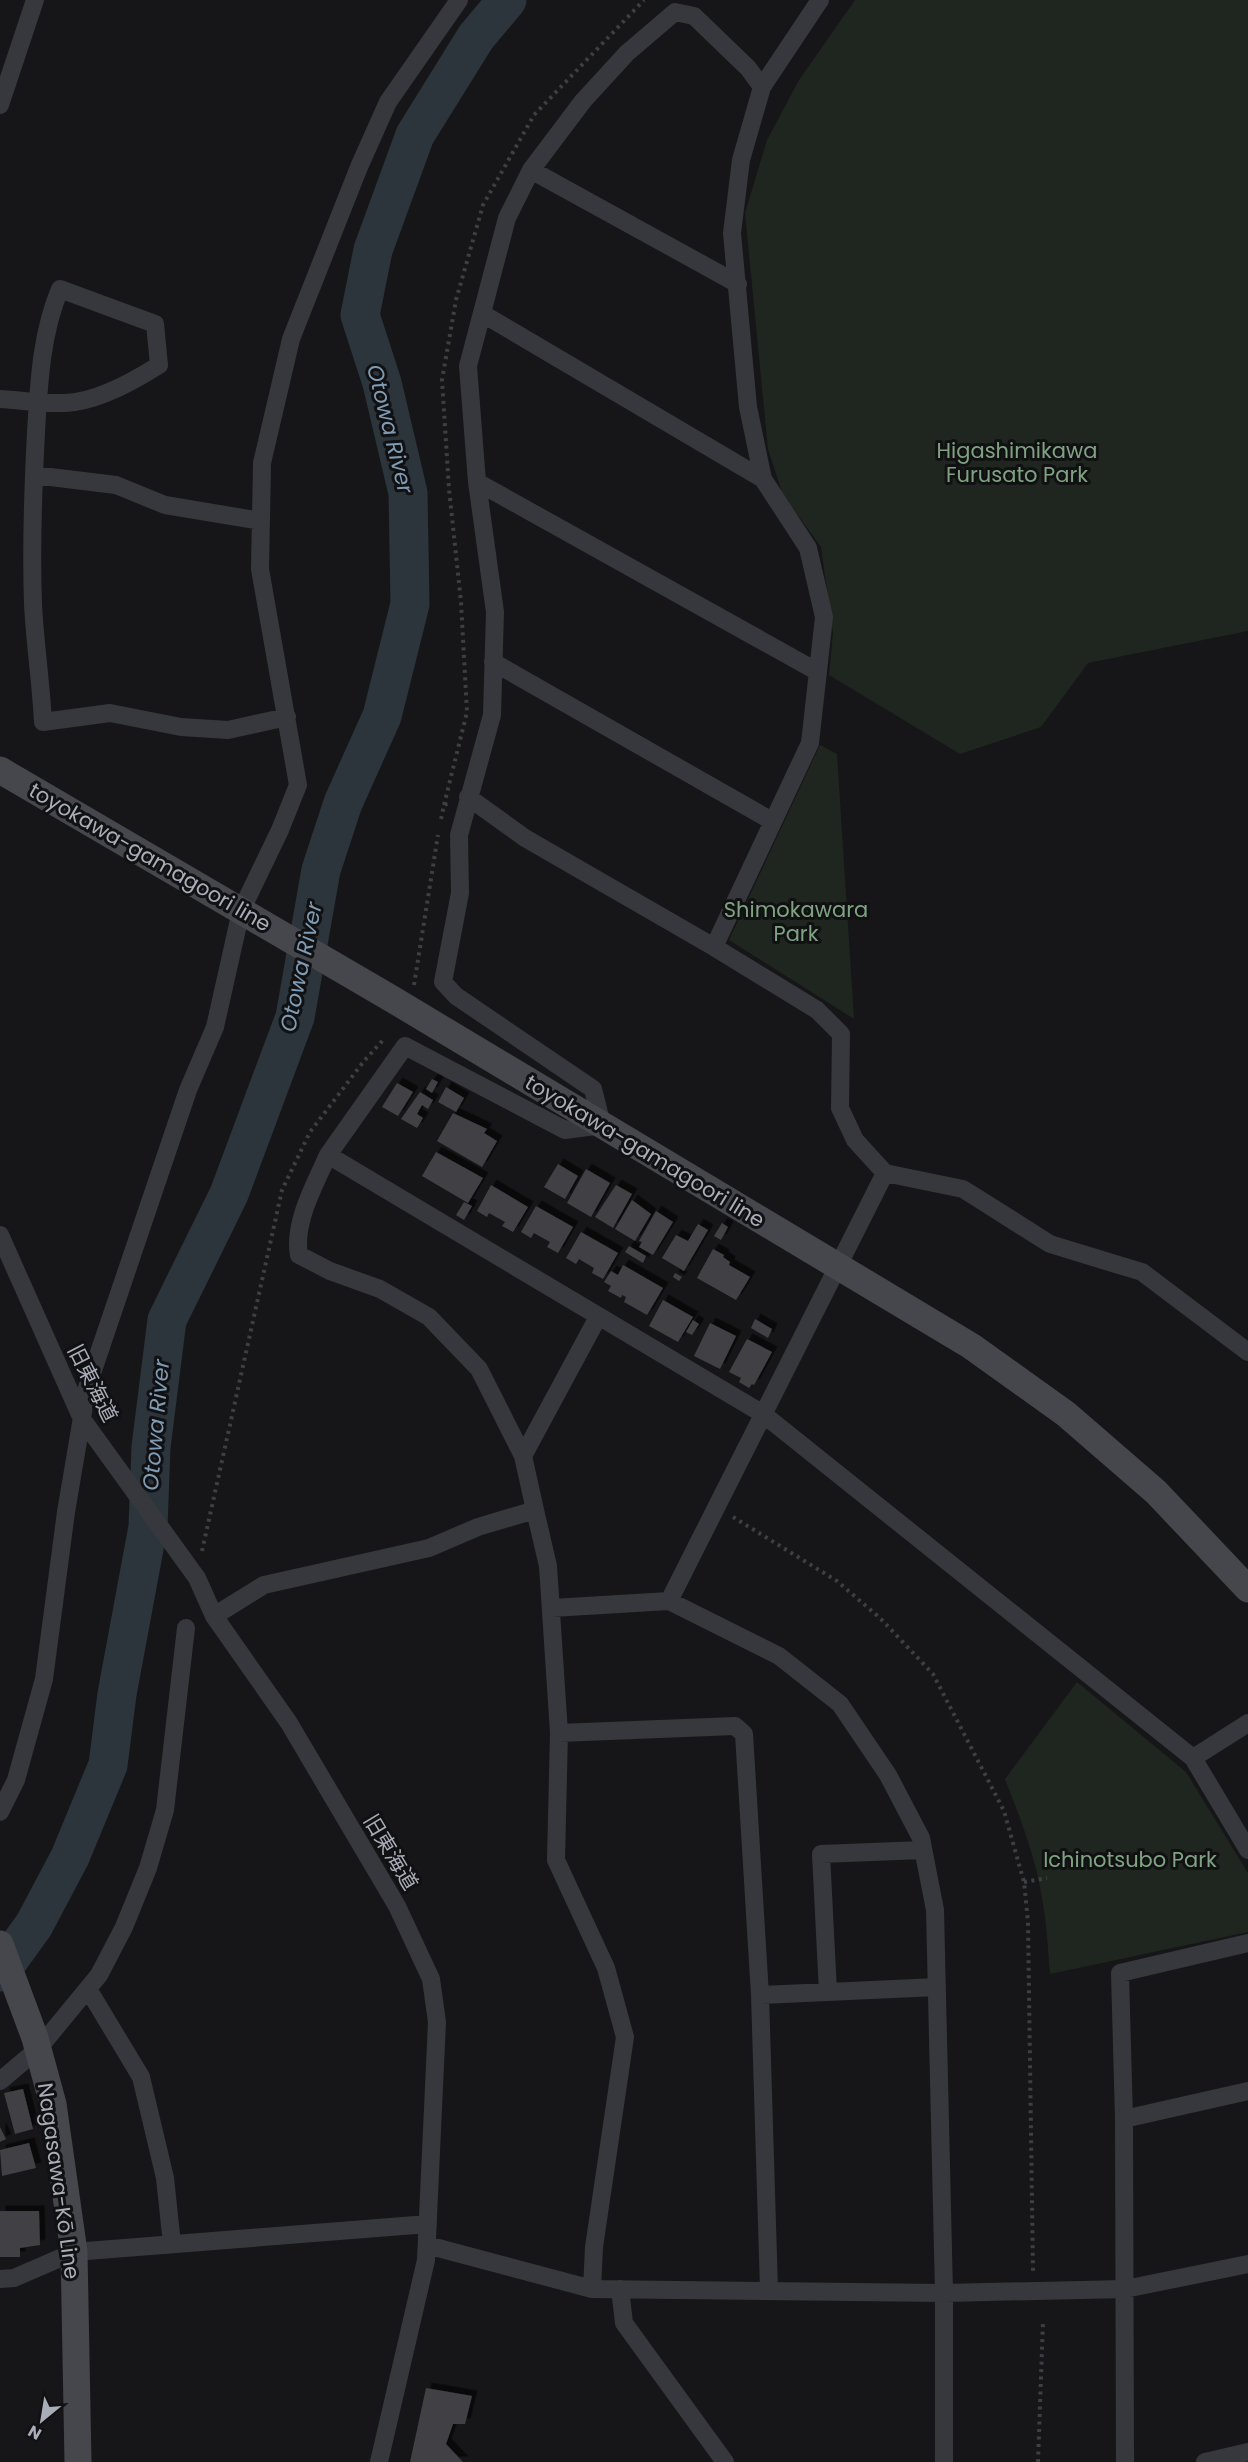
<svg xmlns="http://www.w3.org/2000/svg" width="1248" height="2462" font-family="Poppins,'Noto Sans JP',sans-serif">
<defs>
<filter id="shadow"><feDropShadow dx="5.5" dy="-5.5" stdDeviation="0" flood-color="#0009"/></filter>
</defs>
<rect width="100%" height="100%" fill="#161618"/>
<path fill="#1e261f" d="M855,0H1248V631L1088,663L1041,727L960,754L829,675L833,633L821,547L783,495L768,449L745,213L767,140L799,80Z
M820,745L837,754L854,1019L729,940Z
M1077,1682L1186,1772L1248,1873V1932L1050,1974C1048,1951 1047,1927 1043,1904C1037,1861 1021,1820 1005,1779Z"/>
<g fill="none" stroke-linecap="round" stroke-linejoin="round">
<path stroke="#2c353c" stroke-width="39" d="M0,1972L34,1925L70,1857L108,1765L117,1694L148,1527L151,1447L167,1320L229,1194L295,1017L321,870L343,803L382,716L410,604L408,493L382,383L360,315L373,250L415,135L476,37L507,0"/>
</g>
<path fill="#404145" filter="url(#shadow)" d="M432,1079L438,1082L432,1093L426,1089Z
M397,1083L413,1092L398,1116L382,1107Z
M446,1087L464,1098L456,1112L438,1102Z
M420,1092L433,1100L428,1109L422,1105L417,1114L423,1118L417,1128L401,1119Z
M453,1113L487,1129L484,1133L497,1141L482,1167L437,1141Z
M436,1152L483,1178L468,1203L422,1176Z
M558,1164L578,1176L565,1199L544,1187Z
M586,1169L610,1183L591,1217L567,1203Z
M491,1185L528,1207L513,1232L502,1226L505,1222L489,1213L487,1217L477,1211Z
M616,1185L632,1194L613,1228L595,1217Z
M632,1200L651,1214L635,1241L615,1229Z
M464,1202L472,1206L464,1220L456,1215Z
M536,1206L573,1227L558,1253L547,1247L550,1242L534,1233L531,1238L521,1232Z
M656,1211L673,1222L653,1255L639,1247L642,1242L639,1241Z
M722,1223L728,1227L721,1240L714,1236Z
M698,1224L708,1230L684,1271L662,1258L676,1235L688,1241Z
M581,1232L618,1253L603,1279L592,1273L594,1268L579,1259L576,1264L566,1258Z
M629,1246L646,1256L643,1263L625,1252Z
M713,1249L724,1255L723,1257L730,1262L729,1265L750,1277L736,1300L697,1278Z
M623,1265L663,1288L647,1315L624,1302L626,1297L622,1295L621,1298L608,1291L611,1286L604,1282L611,1271L618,1275Z
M675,1273L682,1277L679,1281L673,1277Z
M663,1300L693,1317L678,1342L649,1326Z
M755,1319L772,1329L768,1338L751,1328Z
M693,1320L699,1324L692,1335L686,1332Z
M710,1323L736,1336L720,1369L694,1356Z
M747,1339L772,1352L754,1385L752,1384L749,1388L739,1382L741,1378L729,1372Z
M23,2089L33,2129L15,2134L4,2093Z
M0,2127L6,2139L0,2142Z
M29,2143L36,2168L2,2176L0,2150Z
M0,2211H39L40,2245L20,2248V2257H0Z
M426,2388L472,2396L465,2424H453L446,2444L463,2462H410Z"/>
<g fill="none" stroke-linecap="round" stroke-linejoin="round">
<path stroke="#3d3f44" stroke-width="4" stroke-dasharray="3 4.5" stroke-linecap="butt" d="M444,805L467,712L461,602L449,489L442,380L456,300L483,205L534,115L644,0
M441,819L444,805L449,803
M414,985L438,835
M733,1517L837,1581L880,1618L933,1674L1004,1811L1024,1882L1028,1922L1033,2272
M202,1551L282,1190L310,1132L364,1061L384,1039
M1024,1882L1047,1878
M1038,2462L1043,2321"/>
<path stroke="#37383d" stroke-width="18" d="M762,87L820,0
M0,105L35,0
M531,170L738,284
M483,314L763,479
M0,399C21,400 44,404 65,403C96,402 134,381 159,365L155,324L60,289C41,334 39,383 36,432C33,489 31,547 33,604C35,644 41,683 43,722L110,713L181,727L228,730L287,717
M34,475L116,485L165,505L261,521
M477,482L818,672
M493,662L772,821
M468,797L525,838L714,947L817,1010L841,1034L840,1108L855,1140L885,1173L963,1189L1050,1244L1142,1272L1248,1352
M714,947L810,743L824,617L808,548L763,479L748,407L732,233L741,160L762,87L748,68L694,16L675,12L627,53L583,101L531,170L507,218L468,366L477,482L495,612L492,715L459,835L460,893L443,982L456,996L593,1089L602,1125L565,1130L405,1046L328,1155L763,1414L1193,1758L1248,1850
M328,1155C315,1184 293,1223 299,1255L330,1271L380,1289L429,1317L479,1369L523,1456
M0,1235L82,1419L197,1578L214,1616L289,1723L397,1906L431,1979L437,2022L426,2260L379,2462
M535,1510L523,1456L598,1317
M669,1601L885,1173
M552,1608L669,1601L779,1656L840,1704L888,1775L921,1838L935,1910L944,2293V2462
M214,1616L264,1585L429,1548L478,1527L535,1510L548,1566L559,1733
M1193,1758L1248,1723
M0,1812L16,1780L44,1679L66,1512L87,1388L188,1090L215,1027L241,911L280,830L298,785L260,569L262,463L291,339L359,167L388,102L459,0
M88,1989L141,2077L165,2178L172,2244
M828,1992L821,1854L923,1850
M760,1995L937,1987
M0,2081L38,2049L99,1975L124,1927L148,1868L165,1810L186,1628
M1124,2119L1248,2091
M427,2245L592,2289L944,2293L1125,2289L1248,2264
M0,2279L14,2278L74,2252L428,2224
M592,2289L594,2247L625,2037L606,1968L556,1860L559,1733L735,1726L744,1734L760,1995L769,2290
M620,2289L624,2323L725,2462
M1125,2462L1124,2119L1120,1973L1248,1943
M1205,2462L1248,2452"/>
<path stroke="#45474d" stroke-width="27" d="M0,770L392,999L971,1346L1066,1414L1156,1492L1248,1589
M0,1944L35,2038L53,2104L74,2252L78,2462"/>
</g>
<g text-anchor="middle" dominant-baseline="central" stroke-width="6" stroke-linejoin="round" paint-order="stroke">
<g font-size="21" fill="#7fa381" stroke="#111113">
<text x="1017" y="450">Higashimikawa<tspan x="1017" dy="24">Furusato Park</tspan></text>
<text x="796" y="909">Shimokawara<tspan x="796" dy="24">Park</tspan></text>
<text x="1130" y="1859">Ichinotsubo Park</text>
</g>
<g font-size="21" fill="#a8adb8" stroke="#111113">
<text transform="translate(150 857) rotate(30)">toyokawa-gamagoori line</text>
<text transform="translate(645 1151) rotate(31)">toyokawa-gamagoori line</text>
<text transform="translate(93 1383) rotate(63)">旧東海道</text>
<text transform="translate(391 1852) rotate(59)">旧東海道</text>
<text transform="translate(59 2181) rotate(82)">Nagasawa-Kō Line</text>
</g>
<g font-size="22" font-style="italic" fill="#7f9bb3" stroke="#111113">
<text transform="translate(390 429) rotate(76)">Otowa River</text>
<text transform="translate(301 967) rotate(-78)">Otowa River</text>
<text transform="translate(156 1425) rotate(-85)">Otowa River</text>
</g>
</g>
<g transform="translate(42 2420) rotate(210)" stroke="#111113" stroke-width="4.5" paint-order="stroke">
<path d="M0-4.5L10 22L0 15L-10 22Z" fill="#a8adb8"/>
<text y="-9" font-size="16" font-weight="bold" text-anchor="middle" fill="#a8adb8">N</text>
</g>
</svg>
